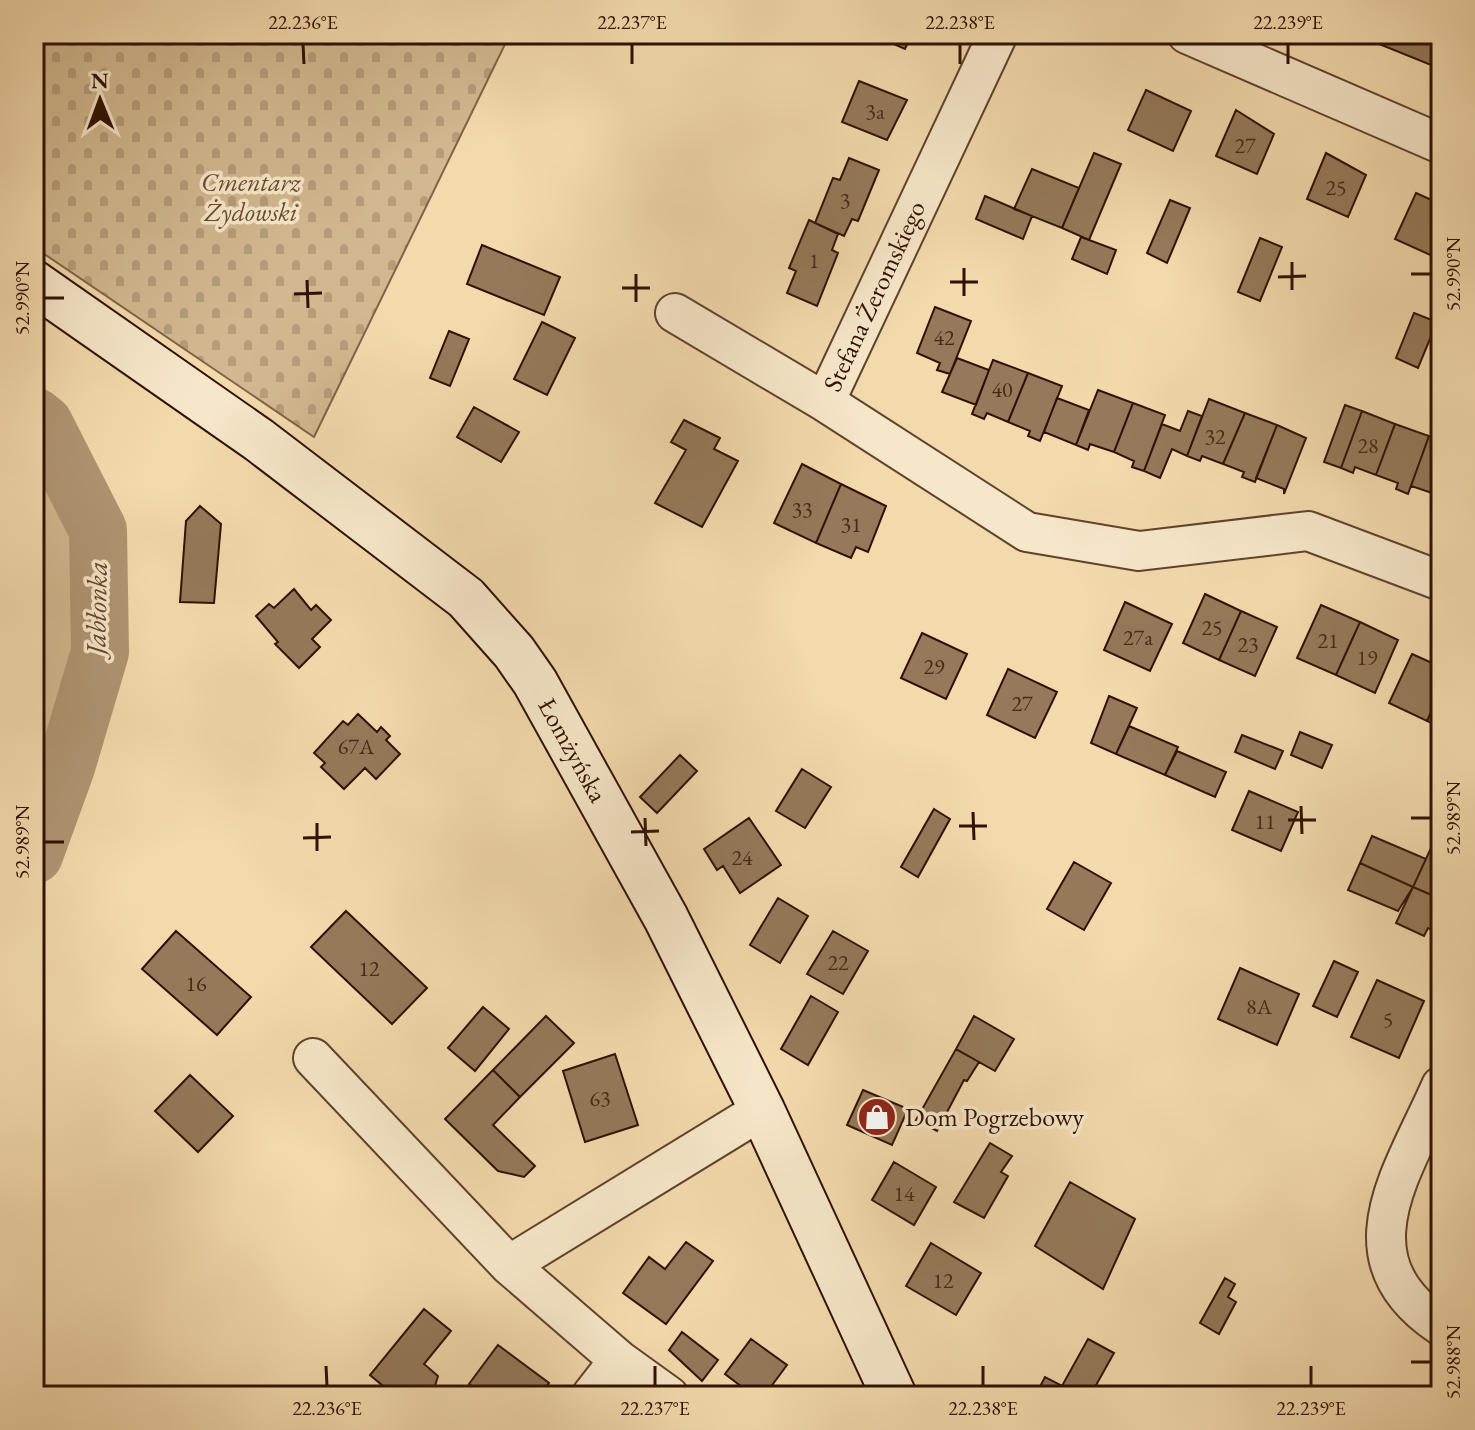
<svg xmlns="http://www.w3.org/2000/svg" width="1475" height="1430" font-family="'EB Garamond',serif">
<defs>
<pattern id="cemetery-stones" width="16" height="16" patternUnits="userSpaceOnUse" patternTransform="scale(2)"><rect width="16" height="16" fill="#d2b890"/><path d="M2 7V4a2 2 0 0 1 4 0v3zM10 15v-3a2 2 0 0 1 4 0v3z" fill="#b59d7a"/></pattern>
</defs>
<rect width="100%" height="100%" fill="#f3daad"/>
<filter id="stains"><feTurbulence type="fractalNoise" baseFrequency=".0025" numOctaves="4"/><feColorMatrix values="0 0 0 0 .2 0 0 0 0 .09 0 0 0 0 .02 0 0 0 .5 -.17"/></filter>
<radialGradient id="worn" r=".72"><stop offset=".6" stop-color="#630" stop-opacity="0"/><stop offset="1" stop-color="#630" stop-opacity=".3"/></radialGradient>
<path fill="#d2b890" stroke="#806448" stroke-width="2" d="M34,465C45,482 72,515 75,533C91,613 63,716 34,790Z"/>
<path fill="url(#cemetery-stones)" stroke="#806448" stroke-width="2" d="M34,34H510L314,437L34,247Z"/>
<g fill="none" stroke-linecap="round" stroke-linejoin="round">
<path stroke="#b09572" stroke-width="58" d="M34,416L44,424L98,530L100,652L66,767L34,855"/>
</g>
<path fill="#95795a" stroke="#2f1000" stroke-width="2" d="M871,34H912L905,49Z
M1383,34H1441V69L1379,44Z
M859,81L907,100L887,140L842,122Z
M1146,90L1191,111L1173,151L1128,130Z
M1236,110L1274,134L1257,174L1216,156Z
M1094,153L1121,164L1089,240L1062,228Z
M1326,153L1366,175L1348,217L1307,199Z
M849,158L879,170L858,221L852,219L844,236L815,223L833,178L840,180Z
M1032,169L1079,188L1062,228L1014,209Z
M1416,193L1436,202L1433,207L1441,210V247L1437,258L1395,239Z
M985,196L1032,216L1023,239L976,219Z
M1170,200L1190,208L1167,263L1147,253Z
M809,220L838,234L832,250L838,253L817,306L787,293L796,271L789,268Z
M1081,237L1116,250L1107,274L1072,259Z
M1260,238L1282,247L1260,301L1238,292Z
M482,245L560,277L544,315L467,284Z
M935,307L971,321L950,374L937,370L940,363L917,353Z
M1414,313L1437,322L1418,368L1396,358Z
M542,322L575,338L547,395L514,379Z
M449,331L469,339L450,386L430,378Z
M957,358L989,370L976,405L942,392Z
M993,360L1028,373L1008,422L987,413L984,419L972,414Z
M1028,373L1062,386L1040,441L1028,436L1030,431L1008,422Z
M1098,390L1133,403L1114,452L1090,444L1088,450L1076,445Z
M1057,398L1089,410L1076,445L1044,432Z
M1209,399L1245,413L1223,464L1202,456L1200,461L1187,456Z
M1133,403L1165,415L1144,471L1132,467L1134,461L1114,452Z
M1345,405L1362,411L1341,468L1324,462Z
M474,407L519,432L501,462L457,437Z
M1188,411L1202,416L1187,456L1172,449L1160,478L1144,471L1162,424L1180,431Z
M1362,411L1395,424L1376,475L1355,467L1353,473L1341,468Z
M1245,413L1277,425L1255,482L1242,477L1244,472L1223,464Z
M684,420L720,438L714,449L738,461L702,527L655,503L686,450L671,442Z
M1395,424L1429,436L1408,494L1396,489L1398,483L1376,475Z
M1277,425L1306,438L1284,494V489L1256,478Z
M1429,436L1441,440V471L1432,493L1411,486Z
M802,464L841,484L816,543L774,523Z
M841,484L886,506L868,552L856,547L851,558L816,543Z
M200,506L221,524L214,603L180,602L186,521Z
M294,589L311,610L316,605L331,620L312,639L320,647L299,668L275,644L278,642L256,616L269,604L274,608Z
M1205,594L1241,611L1219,660L1183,643Z
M1125,602L1172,624L1150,671L1104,650Z
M1321,605L1360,622L1336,675L1297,658Z
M1241,611L1277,627L1255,676L1219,660Z
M1360,622L1398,640L1375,693L1336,675Z
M922,633L967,654L946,699L901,678Z
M1412,654L1441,667V690L1427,721L1389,703Z
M1008,669L1057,692L1035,738L987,715Z
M1441,690V727L1427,721Z
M1109,696L1137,708L1116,754L1091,743Z
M358,714L377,732L381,727L390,736L386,740L400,754L376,779L365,768L344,789L321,767L325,763L314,753L343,721L348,725Z
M1129,726L1178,747L1165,775L1116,754Z
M1300,732L1332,745L1322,768L1291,755Z
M1242,735L1283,751L1275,769L1235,752Z
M1177,751L1226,772L1215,797L1165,775Z
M680,755L697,771L657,813L640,797Z
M802,769L831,787L805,828L776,811Z
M1249,791L1298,812L1281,851L1232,830Z
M934,809L950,819L918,877L901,867Z
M749,818L781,865L740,893L723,866L717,870L704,849Z
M1372,836L1426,859L1413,887L1360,863Z
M1430,850L1441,855V899L1413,887Z
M1074,862L1111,883L1084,930L1047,909Z
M1360,863L1413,887L1398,911L1348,890Z
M1413,887L1441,899V934L1428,928L1424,936L1396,923Z
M778,898L808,916L780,963L750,945Z
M346,911L427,988L392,1024L311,947Z
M176,931L251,997L217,1035L142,969Z
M833,931L868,951L843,994L807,974Z
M1334,961L1358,972L1337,1017L1313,1006Z
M1240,968L1299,994L1277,1045L1218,1019Z
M1377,980L1424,1001L1399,1058L1351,1037Z
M811,996L838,1012L808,1065L781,1049Z
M483,1007L509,1029L475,1071L448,1048Z
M546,1016L574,1043L520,1097L493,1070Z
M974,1016L1014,1039L995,1071L956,1049Z
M956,1049L979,1062L967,1081L964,1080L937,1131L916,1120Z
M615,1054L638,1125L585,1142L563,1071Z
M493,1070L520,1097L493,1125L535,1166L524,1177L498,1171L445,1119Z
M190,1075L233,1116L198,1152L155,1111Z
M863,1090L908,1109L892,1145L847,1125Z
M990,1143L1012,1156L1001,1172L1008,1176L984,1218L954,1202Z
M894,1162L936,1187L914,1225L872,1200Z
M1070,1182L1135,1219L1103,1289L1035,1246Z
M686,1242L713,1261L666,1324L623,1293L649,1257L665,1269Z
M931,1243L981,1273L956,1315L906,1286Z
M1225,1278L1235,1284L1228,1297L1236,1302L1219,1334L1200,1323Z
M424,1309L451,1331L424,1364L438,1376L435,1386L421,1396H395L370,1375Z
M682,1332L718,1360L702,1381L669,1350Z
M751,1339L787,1365L764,1396H754L725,1374Z
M1088,1339L1114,1353L1090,1396H1035L1045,1377L1062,1386Z
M498,1345L549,1383L539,1396H486L469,1384Z"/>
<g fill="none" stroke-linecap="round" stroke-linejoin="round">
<defs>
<path id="street" d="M1187,34L1441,144
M675,313L825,402L998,34
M825,402L1027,532L1139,551L1308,531L1441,581
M313,1058L509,1265L619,1360L669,1396
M1441,1086C1403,1173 1339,1258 1441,1326
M509,1265L762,1110
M591,1396L619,1360"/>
<path id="secondary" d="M34,283L259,440L466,598L514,652L535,682L666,918L762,1110L894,1396"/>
</defs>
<use href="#street" stroke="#60422b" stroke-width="42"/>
<use href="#secondary" stroke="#2f1000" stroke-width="48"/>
<use href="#street" stroke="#f7e7ca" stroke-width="38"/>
<use href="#secondary" stroke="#f7e7ca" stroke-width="44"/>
</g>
<path fill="none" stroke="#2f1000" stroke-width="3" d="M303,44L304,64M632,44V64M960,44V64M1288,44V64M1292,262V290M964,268V296M636,274V302M1411,274H1431M1278,277L1306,276M307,280L308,308M950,282H978M622,288H650M294,294L322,293M44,298H64M1301,806L1302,834M973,812L974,840M645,818L646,846M1411,818H1431M1288,820H1316M317,823V851M959,826H987M631,832L659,831M303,838L331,837M44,842H64M1411,1362H1431M326,1366L327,1386M655,1366V1386M983,1366V1386M1311,1366V1386"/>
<defs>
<symbol id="shop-disc" viewBox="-11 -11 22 22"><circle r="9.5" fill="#8f2418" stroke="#f7e7ca"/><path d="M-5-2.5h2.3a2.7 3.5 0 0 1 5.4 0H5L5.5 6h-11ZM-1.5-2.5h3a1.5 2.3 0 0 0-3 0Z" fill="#fff"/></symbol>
</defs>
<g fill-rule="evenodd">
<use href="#shop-disc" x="855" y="1095" width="44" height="44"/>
</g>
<g text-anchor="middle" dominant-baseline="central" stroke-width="7" stroke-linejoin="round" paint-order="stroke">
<g font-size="22" fill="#482a16">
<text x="875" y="111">3a</text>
<text x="1245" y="145">27</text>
<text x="1336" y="187">25</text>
<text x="845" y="200">3</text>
<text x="814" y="260">1</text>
<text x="944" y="337">42</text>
<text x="1002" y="389">40</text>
<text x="1215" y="436">32</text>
<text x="1368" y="445">28</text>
<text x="802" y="509">33</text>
<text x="851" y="524">31</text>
<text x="1212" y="627">25</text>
<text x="1138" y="637">27a</text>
<text x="1328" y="640">21</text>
<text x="1248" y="644">23</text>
<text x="1367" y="657">19</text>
<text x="934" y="666">29</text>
<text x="1022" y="703">27</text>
<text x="356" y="746">67A</text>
<text x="1265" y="821">11</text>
<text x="742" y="857">24</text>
<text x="838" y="962">22</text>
<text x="369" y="968">12</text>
<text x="196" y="983">16</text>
<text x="1259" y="1006">8A</text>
<text x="1388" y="1019">5</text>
<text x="600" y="1098">63</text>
<text x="904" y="1193">14</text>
<text x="943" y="1280">12</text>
</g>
<g font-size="26" font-style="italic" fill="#684b32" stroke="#f7e7ca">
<text x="251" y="182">Cmentarz<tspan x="251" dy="30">Żydowski</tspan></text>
</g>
<g font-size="26" fill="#2f1000" stroke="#f7e7ca">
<text transform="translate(874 296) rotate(-65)">Stefana Żeromskiego</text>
<text transform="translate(573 750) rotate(61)">Łomżyńska</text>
</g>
<g font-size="26" fill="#2f1000" stroke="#f7e7ca" text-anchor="start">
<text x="905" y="1117">Dom Pogrzebowy</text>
</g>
<g font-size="28" font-style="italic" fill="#63452e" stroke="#f7e7ca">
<text transform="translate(96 608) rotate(-89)">Jabłonka</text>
</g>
</g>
<rect width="1475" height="1430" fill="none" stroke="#f3daad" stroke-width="88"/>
<g transform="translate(100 100) rotate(359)" stroke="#f7e7ca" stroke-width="6" paint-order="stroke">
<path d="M0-6L14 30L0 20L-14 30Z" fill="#2f1000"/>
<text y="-12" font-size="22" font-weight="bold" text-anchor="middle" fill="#2f1000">N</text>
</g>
<rect x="44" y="44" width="1387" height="1342" fill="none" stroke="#2f1000" stroke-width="3"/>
<g font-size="20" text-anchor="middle" fill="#2f1000">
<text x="303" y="29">22.236°E</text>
<text x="632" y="29">22.237°E</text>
<text x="960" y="29">22.238°E</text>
<text x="1288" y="29">22.239°E</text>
<text transform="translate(1453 274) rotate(-90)" y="7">52.990°N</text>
<text transform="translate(22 298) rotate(-90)" y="7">52.990°N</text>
<text transform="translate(1453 818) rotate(-90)" y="7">52.989°N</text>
<text transform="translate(22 842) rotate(-90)" y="7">52.989°N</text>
<text transform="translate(1453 1362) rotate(-90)" y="7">52.988°N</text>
<text x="327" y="1415">22.236°E</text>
<text x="655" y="1415">22.237°E</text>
<text x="983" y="1415">22.238°E</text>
<text x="1311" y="1415">22.239°E</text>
</g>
<rect width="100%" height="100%" filter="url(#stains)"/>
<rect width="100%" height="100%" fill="url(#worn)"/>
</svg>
